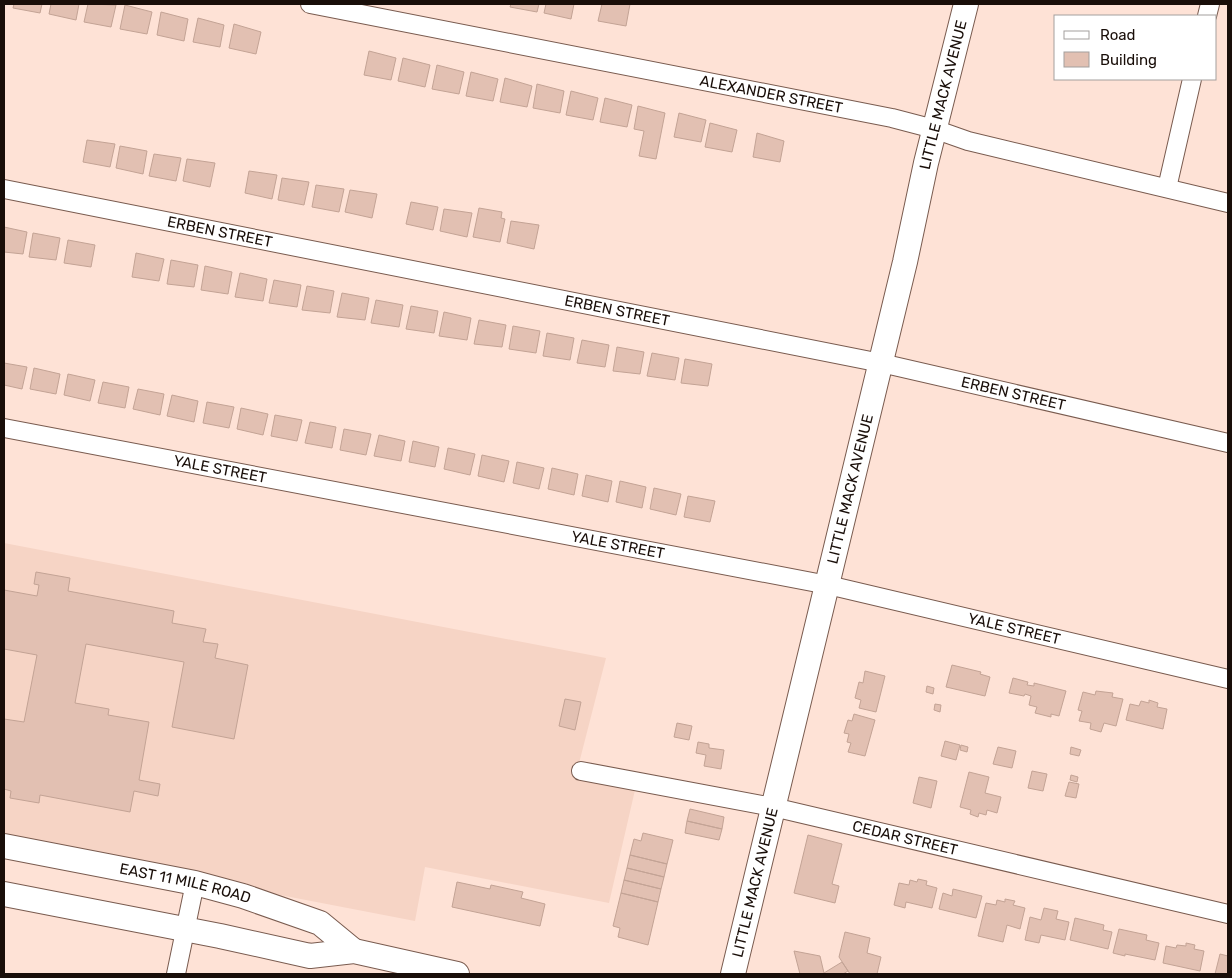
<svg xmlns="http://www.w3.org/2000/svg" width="1232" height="978" font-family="Rubik,sans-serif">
<rect width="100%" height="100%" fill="#fee2d6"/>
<path fill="#f6d4c5" d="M4,543L606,658L575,779L635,790L609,903L425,867L415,921L4,842Z"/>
<path fill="#e2c0b2" stroke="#c3a395" d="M14,4H42L40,13L13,8Z
M51,4H79L76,20L49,14Z
M88,4L116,5L111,27L84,22Z
M511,4H539L537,12L510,7Z
M546,4H574L571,19L544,13Z
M602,4H630L626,26L598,21Z
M125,5L152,12L147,34L120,29Z
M161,12L188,19L184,41L157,35Z
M198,18L224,25L220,47L193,42Z
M234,24L261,32L256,54L229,48Z
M369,51L396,58L391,80L364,75Z
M403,58L430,65L425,87L398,81Z
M437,65L464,72L459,94L432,89Z
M471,72L498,79L493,101L466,96Z
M505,78L532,86L527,107L500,102Z
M537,84L564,91L560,113L533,108Z
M571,91L598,98L593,120L566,115Z
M605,98L632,105L627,127L600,122Z
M638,106L665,113L656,159L639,156L644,131L634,129Z
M679,113L706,120L701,142L674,137Z
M710,123L737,130L732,152L705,147Z
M757,133L784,141L780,162L753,157Z
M87,140L115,144L110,167L83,162Z
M120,146L147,151L143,174L116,168Z
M154,154L181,158L176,181L149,176Z
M187,159L215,163L210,187L183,181Z
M249,171L277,175L272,199L245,193Z
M282,178L309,182L304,205L278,200Z
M316,185L344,189L339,212L312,207Z
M350,190L377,194L372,218L345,212Z
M411,202L438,207L433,230L406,224Z
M479,208L502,212L501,218L505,219L500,242L473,237Z
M444,209L472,213L467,237L440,231Z
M511,221L539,225L534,249L507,243Z
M4,227L27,232L23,254L4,252Z
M33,233L60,238L56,260L29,257Z
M68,240L95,245L91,267L64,263Z
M136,253L164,259L159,281L132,277Z
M171,260L198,265L194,287L167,284Z
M205,266L232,272L228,294L201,290Z
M240,273L267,279L263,301L235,297Z
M274,280L301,285L297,307L269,303Z
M307,286L334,291L330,313L302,310Z
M342,293L369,298L365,320L337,317Z
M376,300L403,305L399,327L371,323Z
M411,306L438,311L434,333L406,329Z
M444,312L471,318L467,340L439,336Z
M479,320L506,325L502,347L474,344Z
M513,326L540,331L536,353L509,349Z
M547,333L574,338L570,360L543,356Z
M582,340L609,345L605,367L577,363Z
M617,347L644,352L640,374L613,371Z
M652,353L679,358L675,380L647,376Z
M685,359L712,364L708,386L681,383Z
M4,363L27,367L22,389L4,385Z
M34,368L60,374L56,394L30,389Z
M68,374L95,380L90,401L64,395Z
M103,382L129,387L125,408L98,403Z
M138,389L164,394L160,415L133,409Z
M172,395L198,401L194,422L167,416Z
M207,402L234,407L229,428L203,423Z
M241,408L268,414L263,435L237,429Z
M275,415L302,420L297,441L271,436Z
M310,422L336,427L332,448L305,443Z
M344,429L371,434L366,455L340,450Z
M379,435L405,441L401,461L374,456Z
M413,441L439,447L435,467L409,462Z
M448,448L475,454L470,475L444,469Z
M482,455L509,461L504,482L478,476Z
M517,462L544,468L539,489L513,483Z
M552,468L578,474L574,495L548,489Z
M586,475L612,481L608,502L582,496Z
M620,481L646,487L642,508L616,502Z
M654,488L681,494L676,515L650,509Z
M688,496L715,501L710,522L684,517Z
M36,572L70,578L68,591L174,611L172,623L206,629L203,642L218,644L215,658L248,665L234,739L172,727L184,662L86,644L75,703L109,709L108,715L149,722L139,780L160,784L158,796L134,791L130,812L40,795L39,803L10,798L11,791L4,789V719L24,722L37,655L4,649V590L37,596L39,585L34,584Z
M952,665L981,672L980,674L990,677L985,696L946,687Z
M865,671L885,676L876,712L859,708L861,700L855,698L859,682L863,683Z
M1013,678L1028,682L1027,685L1034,686V683L1066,691L1059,716L1051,714V717L1035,713L1037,707L1029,705L1031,696L1025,694L1024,696L1009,693Z
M927,686L934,688L933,694L926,692Z
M1096,691L1113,693L1112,697L1123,699L1116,726L1104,723L1101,732L1090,729L1091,723L1079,721L1082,711L1078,710L1083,692L1095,695Z
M565,699L581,702L575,730L559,726Z
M1149,700L1158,703L1157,707L1167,709L1163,729L1126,720L1130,704L1139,706L1141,701L1149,703Z
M935,704L941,705L940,712L934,710Z
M854,714L875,720L865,756L848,752L851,743L847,742L849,734L844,733L848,720L852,721Z
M677,723L692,726L689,740L674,737Z
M945,741L960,745L956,760L941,756Z
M698,742L709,744V748L724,750L721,769L704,766L706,755L696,753Z
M961,745L968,747L967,752L960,750Z
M998,747L1016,751L1012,768L993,764Z
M1071,747L1081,750L1079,756L1070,754Z
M1032,771L1047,774L1043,791L1028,788Z
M969,772L989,777L985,793L1001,797L997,813L987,810L986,815L979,813L978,817L970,814L971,810L960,807Z
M1071,775L1078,777L1077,782L1070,780Z
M919,777L937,781L931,808L913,803Z
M1069,782L1079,784L1076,798L1065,796Z
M690,809L724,817L722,829L687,821Z
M687,821L722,829L719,840L685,833Z
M643,833L673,840L667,864L630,855L634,839L641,841Z
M808,835L842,844L832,884L839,886L835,903L794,893Z
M630,855L667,864L664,877L627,868Z
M627,868L664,877L661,889L624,880Z
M918,879L927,881L926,885L937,888L932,908L906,902L905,908L894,905L899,883L909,885L910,880L917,882Z
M624,880L661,889L658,902L621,893Z
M457,882L490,889L491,885L523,892L521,898L545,904L540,926L452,907Z
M953,889L982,896L976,918L939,909L943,893L952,896Z
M621,893L658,902L648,945L618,937L620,928L613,926Z
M1005,899L1015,901L1013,905L1025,908L1020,929L1007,925L1003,942L978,936L986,903L996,905L997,900L1005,902Z
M1044,908L1058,911L1056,919L1069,922L1065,940L1041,935L1039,943L1025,940L1030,917L1041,920Z
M1075,918L1104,925L1103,930L1112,932L1108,949L1070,940Z
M1119,929L1147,935L1146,940L1159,943L1155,960L1125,954V956L1113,953Z
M845,932L870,938L867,953L881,957L877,974H850L839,957Z
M1186,943L1195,945L1194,949L1204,951L1200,971L1163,963L1166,946L1176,948L1177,945L1186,946Z
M794,951L820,956L824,973L842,962L848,971L843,974H800Z
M1220,954L1228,956V974H1215Z"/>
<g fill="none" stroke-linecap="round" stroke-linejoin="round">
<defs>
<g id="minor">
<path id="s1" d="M310,4L892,118L934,129L968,141L1228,203"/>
<path d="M1207,16L1210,4"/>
<path d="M1167,188L1192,79"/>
<path id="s2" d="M4,189L881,363L1228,443"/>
<path id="s3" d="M4,428L828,585L1228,679"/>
<path id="s4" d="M581,771L773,807L1228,914"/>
<path d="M176,974L195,883"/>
</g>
<g id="secondary">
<path id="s5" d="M4,846L195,883L243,896L320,923L354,951"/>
<path d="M4,894L220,936L310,956L354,951L457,974"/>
<path id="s6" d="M733,974L905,262L926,163L966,4"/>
</g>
</defs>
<use href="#minor" stroke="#795b4f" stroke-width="20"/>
<use href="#secondary" stroke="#795b4f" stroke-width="26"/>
<use href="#minor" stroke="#fff" stroke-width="18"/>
<use href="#secondary" stroke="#fff" stroke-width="24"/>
</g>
<g text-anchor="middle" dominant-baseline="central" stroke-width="4" stroke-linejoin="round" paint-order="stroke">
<g font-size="15" fill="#190e09" stroke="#fff">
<text stroke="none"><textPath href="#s1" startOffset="470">ALEXANDER STREET</textPath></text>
<text stroke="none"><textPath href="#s6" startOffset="904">LITTLE MACK AVENUE</textPath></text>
<text stroke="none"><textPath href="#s2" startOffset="220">ERBEN STREET</textPath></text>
<text stroke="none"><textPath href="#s2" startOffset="625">ERBEN STREET</textPath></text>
<text stroke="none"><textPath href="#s2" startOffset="1030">ERBEN STREET</textPath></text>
<text stroke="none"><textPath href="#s3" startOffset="220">YALE STREET</textPath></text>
<text stroke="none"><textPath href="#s6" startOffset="499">LITTLE MACK AVENUE</textPath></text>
<text stroke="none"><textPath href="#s3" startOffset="625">YALE STREET</textPath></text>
<text stroke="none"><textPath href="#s3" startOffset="1030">YALE STREET</textPath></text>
<text stroke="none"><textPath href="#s4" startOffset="331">CEDAR STREET</textPath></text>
<text stroke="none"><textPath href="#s6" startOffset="94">LITTLE MACK AVENUE</textPath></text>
<text stroke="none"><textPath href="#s5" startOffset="185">EAST 11 MILE ROAD</textPath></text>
</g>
</g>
<rect width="1232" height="978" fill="none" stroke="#190e09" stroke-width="10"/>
<rect x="1054" y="15" width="162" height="65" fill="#ffffff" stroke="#a39f9d"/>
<rect x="1064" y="31" width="25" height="8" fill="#ffffff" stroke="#a39f9d"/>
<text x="1100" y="40" font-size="15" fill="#190e09">Road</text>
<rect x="1064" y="52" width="25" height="15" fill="#e2c0b2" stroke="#a39f9d"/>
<text x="1100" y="65" font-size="15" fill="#190e09">Building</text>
</svg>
